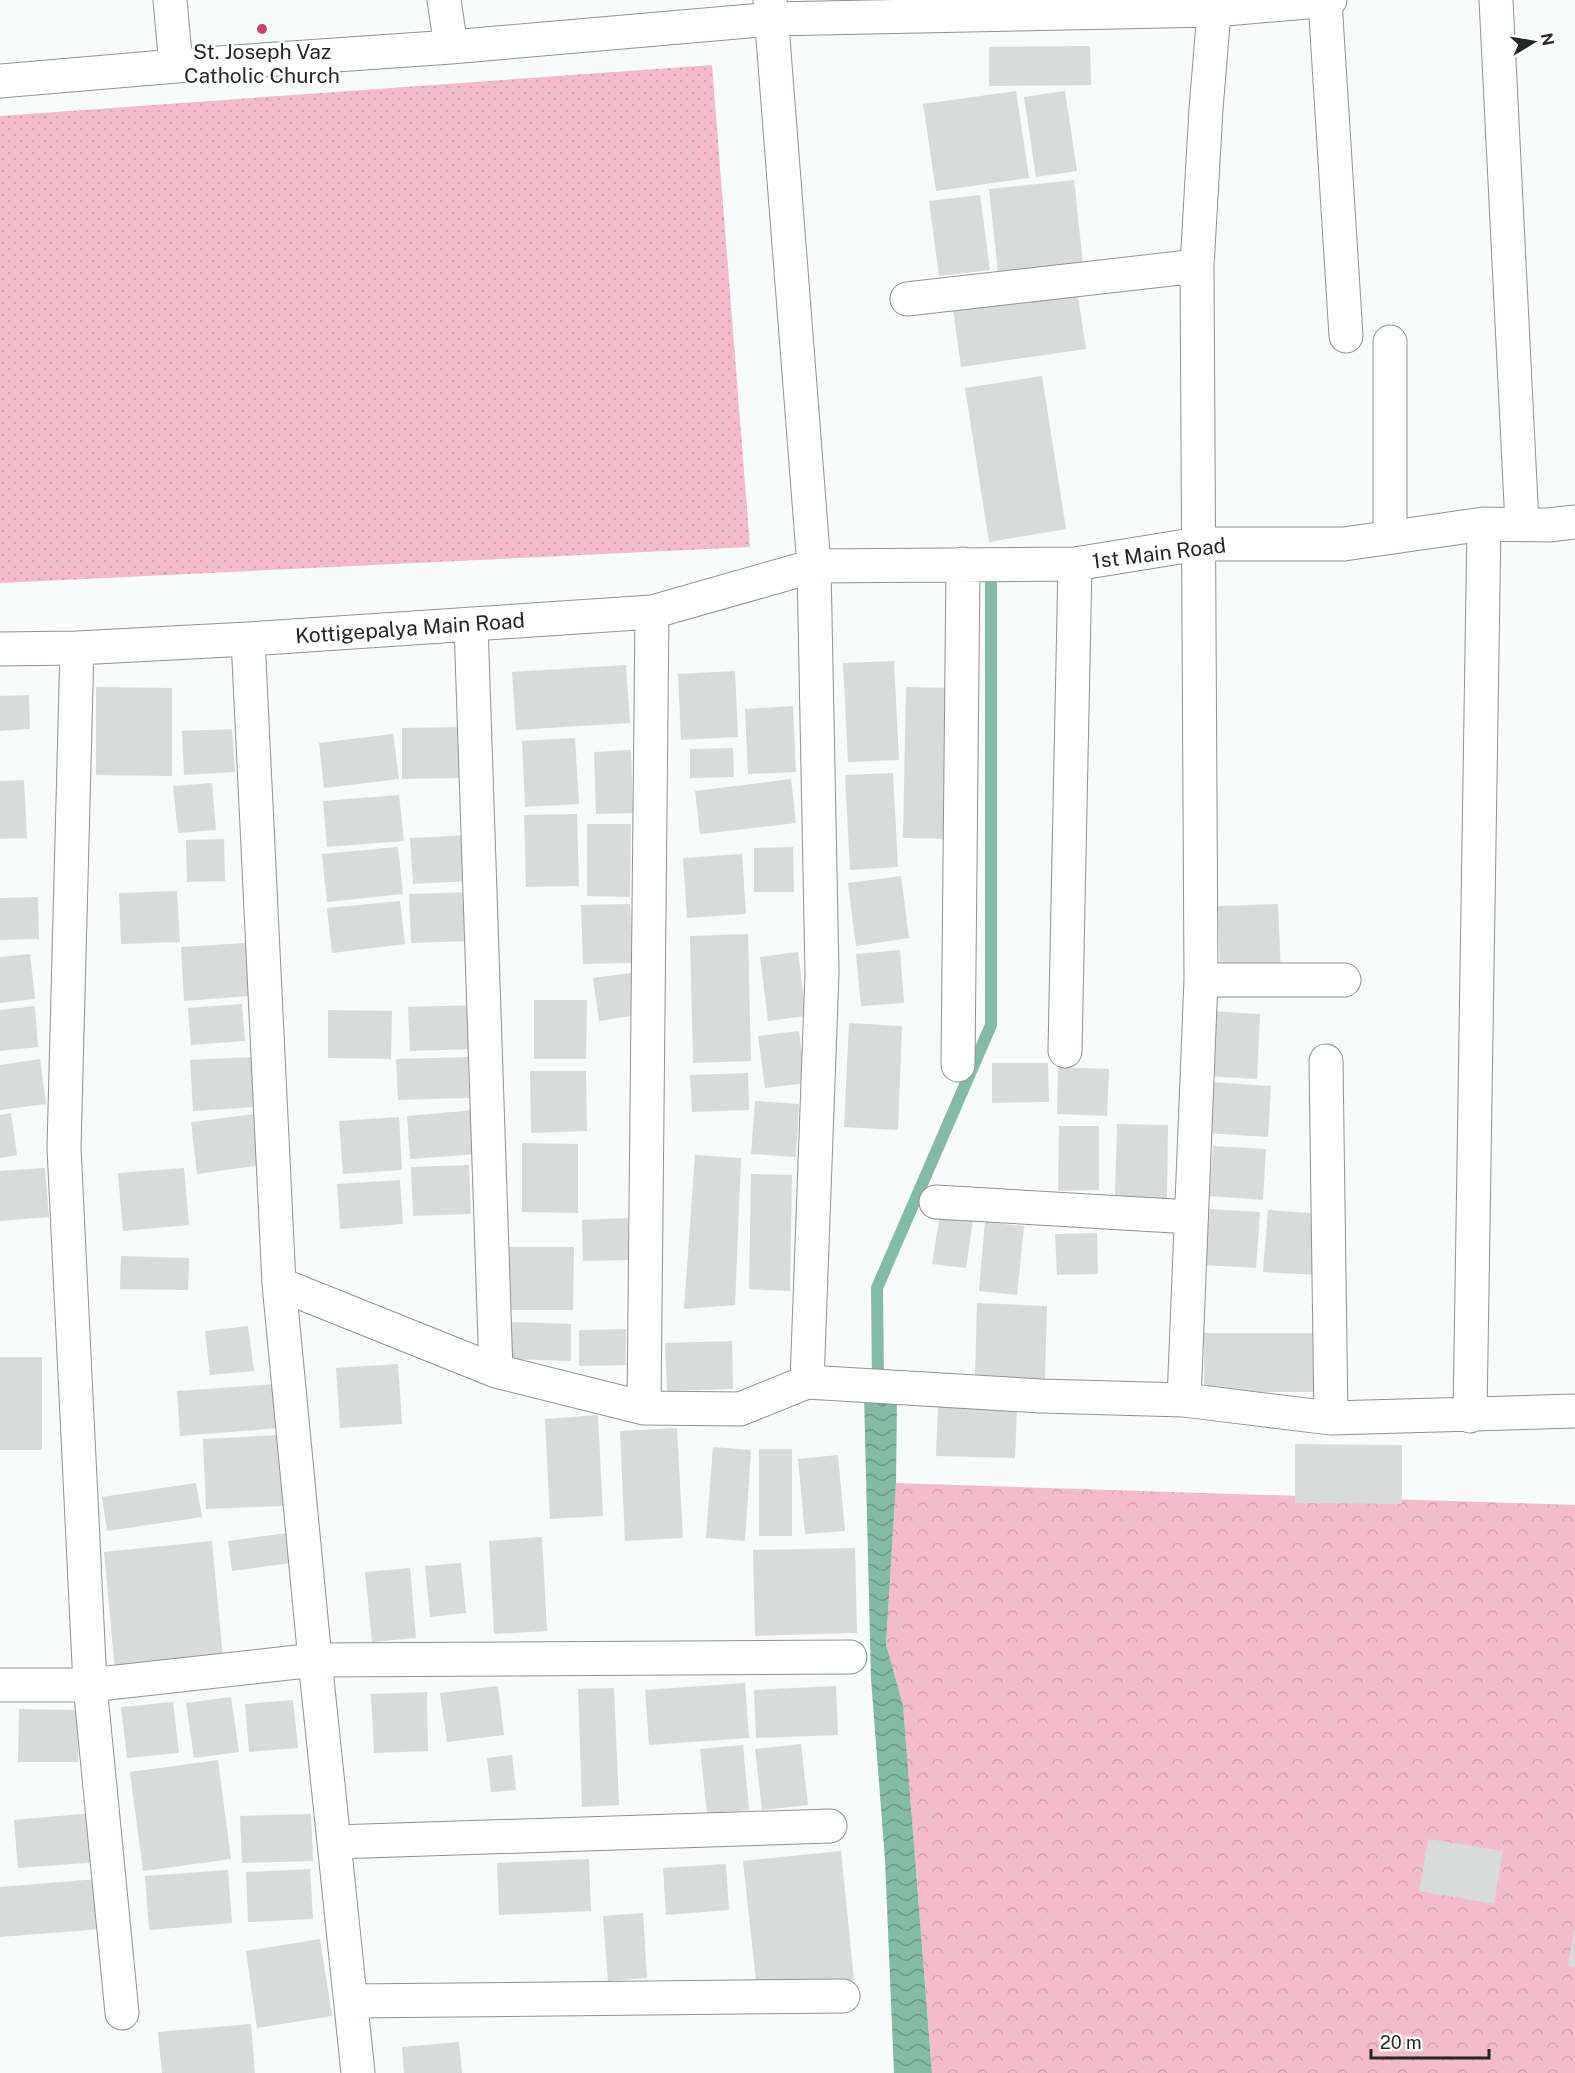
<svg xmlns="http://www.w3.org/2000/svg" width="1575" height="2073" font-family="'Public Sans',sans-serif">
<defs>
<pattern id="grass-dots" width="8" height="8" patternUnits="userSpaceOnUse" patternTransform="scale(1.5)"><rect width="8" height="8" fill="#f3bcc8"/><path d="M2 2h.1M6 6h.1" fill="none" stroke="#d0a2ac" stroke-width="1.8" stroke-linecap="round"/></pattern>
<pattern id="forest-crowns" width="20" height="18" patternUnits="userSpaceOnUse" patternTransform="scale(1.5)"><rect width="20" height="18" fill="#f3bcc8"/><path d="M2 6a3 3 0 1 1 6 0M12 15a3 3 0 1 1 6 0" fill="none" stroke="#d0a2ac"/></pattern>
<pattern id="water-waves" width="16" height="10" patternUnits="userSpaceOnUse" patternTransform="scale(1.5)"><rect width="16" height="10" fill="#83bca3"/><path d="M0 5q4-4 8 0t8 0" fill="none" stroke="#6b9985"/></pattern>
</defs>
<rect width="100%" height="100%" fill="#f7fbf9"/>
<path fill="url(#grass-dots)" d="M712,65L750,547L0,583V116Z"/>
<path fill="url(#forest-crowns)" d="M896,1483L1575,1505V2073H932L903,1705L886,1644Z"/>
<path fill="url(#water-waves)" d="M864,1395L897,1400L896,1483L886,1644L903,1705L932,2073H894L885,1860L871,1679Z"/>
<g fill="none" stroke-linecap="round" stroke-linejoin="round">
<path stroke="#83bca3" stroke-width="12" d="M878,1385L877,1288L991,1025V582"/>
</g>
<path fill="#d7dbd9" d="M1090,46L1091,85L989,86V47Z
M1016,91L1029,178L936,191L923,104Z
M1065,91L1077,171L1036,177L1024,97Z
M1074,180L1083,264L998,273L989,189Z
M980,195L990,270L939,276L929,201Z
M1077,290L1086,349L961,367L953,309Z
M1042,376L1066,529L989,542L965,388Z
M894,661L899,760L848,762L843,663Z
M626,665L630,723L516,730L512,672Z
M735,671L738,737L681,740L678,674Z
M96,687L172,688V776L96,775Z
M906,687L955,688L953,839L903,838Z
M29,695L30,729L0,731V696Z
M793,706L796,772L748,774L745,709Z
M463,727L464,778L402,779V728Z
M232,729L235,772L184,775L182,731Z
M393,734L399,779L324,788L319,743Z
M575,738L579,804L525,807L522,741Z
M733,748L734,777L690,778V749Z
M631,750L633,813L596,814L594,752Z
M893,773L898,867L850,870L845,775Z
M791,779L796,823L700,834L695,791Z
M24,780L27,838L0,839V781Z
M212,783L216,830L178,833L173,786Z
M399,795L404,841L327,847L323,801Z
M577,814L579,886L526,887L524,815Z
M587,824H631L630,897L587,896Z
M470,835L472,881L413,884L410,838Z
M224,839L225,881L187,882L186,840Z
M398,847L403,894L327,902L322,854Z
M793,847L794,892H754V848Z
M742,854L746,914L687,918L683,858Z
M901,876L909,938L856,946L848,883Z
M177,891L180,942L121,944L119,893Z
M470,892L471,941L411,943L409,894Z
M38,897L39,939L0,940V898Z
M400,901L405,944L332,953L327,908Z
M630,904L633,963L583,964L581,905Z
M1278,904L1281,974L1220,976L1218,906Z
M748,934L751,1061L693,1063L690,936Z
M246,943L249,996L184,1001L181,947Z
M900,950L904,1003L861,1006L856,954Z
M798,952L806,1016L768,1021L760,957Z
M30,954L35,999L0,1003V957Z
M638,972L644,1014L599,1021L593,978Z
M534,1000H587L586,1059H534Z
M242,1004L245,1041L191,1045L188,1008Z
M477,1005L478,1049L410,1051L408,1007Z
M35,1006L38,1047L0,1051V1010Z
M328,1010L392,1011L391,1059L328,1058Z
M1209,1011L1260,1014L1257,1079L1206,1076Z
M849,1023L902,1026L898,1130L844,1127Z
M799,1031L806,1083L765,1088L758,1036Z
M252,1057L255,1107L193,1111L190,1060Z
M468,1057L469,1098L398,1100L396,1059Z
M40,1059L46,1104L0,1110V1065Z
M992,1063H1048L1049,1102L992,1103Z
M1058,1067L1109,1069L1107,1116L1057,1114Z
M530,1071H586L587,1131L531,1133Z
M748,1073L749,1110L692,1112L690,1075Z
M1209,1082L1271,1086L1268,1137L1205,1133Z
M755,1101L799,1104L796,1157L751,1154Z
M475,1110L479,1154L410,1159L407,1116Z
M11,1113L17,1155L0,1158V1115Z
M255,1114L261,1165L197,1174L191,1122Z
M399,1117L402,1170L343,1174L339,1121Z
M1117,1124L1168,1125L1167,1198L1115,1197Z
M1059,1126H1099V1190L1058,1191Z
M522,1143L578,1144V1213L522,1212Z
M1213,1146L1266,1149L1263,1200L1209,1196Z
M695,1155L741,1158L735,1305L684,1309Z
M469,1165L471,1214L413,1216L411,1167Z
M45,1168L49,1217L0,1221V1171Z
M184,1168L189,1225L123,1231L118,1173Z
M751,1174L792,1175L790,1291L749,1289Z
M400,1180L403,1224L340,1229L337,1184Z
M1208,1209L1260,1212L1256,1268L1204,1265Z
M1268,1210L1323,1214L1318,1275L1263,1272Z
M940,1214L973,1219L966,1268L932,1264Z
M628,1218L629,1260L583,1261L582,1220Z
M985,1222L1024,1226L1017,1295L979,1291Z
M1097,1233L1098,1274L1057,1275L1055,1234Z
M509,1247H574L573,1310H509Z
M121,1256L189,1258L188,1290L120,1289Z
M977,1303L1047,1306L1045,1379L975,1376Z
M509,1322L571,1324V1361L508,1359Z
M248,1326L254,1371L210,1375L205,1331Z
M626,1329V1365L579,1366V1330Z
M1204,1333H1316V1392H1204Z
M732,1341L733,1389L667,1391L665,1343Z
M0,1357H42V1450H0Z
M398,1364L402,1424L340,1428L336,1368Z
M276,1384L280,1428L180,1436L177,1391Z
M938,1406L1017,1408L1015,1458L936,1456Z
M598,1415L603,1516L550,1519L545,1419Z
M677,1428L683,1538L625,1541L620,1431Z
M280,1435L283,1506L206,1509L203,1439Z
M1295,1444L1402,1445V1504L1295,1503Z
M713,1447L751,1450L745,1541L706,1538Z
M759,1449H792V1536H759Z
M838,1455L845,1531L805,1534L798,1459Z
M196,1483L202,1517L107,1531L102,1497Z
M287,1533L291,1563L232,1571L228,1541Z
M542,1537L547,1631L494,1634L489,1541Z
M212,1541L223,1659L115,1670L104,1552Z
M855,1548L857,1633L755,1636L753,1550Z
M461,1563L466,1613L430,1617L425,1566Z
M410,1568L416,1638L372,1642L365,1572Z
M745,1683L749,1738L649,1745L645,1690Z
M498,1686L504,1735L447,1742L440,1693Z
M836,1686L838,1735L756,1738L754,1690Z
M614,1688L619,1805L582,1807L578,1689Z
M427,1692L428,1751L374,1753L371,1694Z
M231,1697L239,1752L194,1758L186,1703Z
M293,1700L298,1748L249,1752L245,1704Z
M173,1702L179,1753L127,1758L121,1707Z
M19,1709L79,1710L78,1762H18Z
M801,1744L808,1805L762,1810L755,1749Z
M743,1745L749,1810L707,1813L700,1749Z
M512,1755L516,1790L491,1792L487,1758Z
M218,1760L231,1859L143,1871L130,1772Z
M93,1813L98,1862L18,1868L14,1820Z
M311,1814L313,1861L242,1863L240,1816Z
M1428,1839L1503,1851L1494,1904L1419,1891Z
M841,1851L854,1980L757,1990L743,1861Z
M589,1859L591,1911L499,1915L497,1863Z
M726,1864L729,1910L666,1915L663,1868Z
M310,1869L313,1919L248,1922L246,1872Z
M228,1870L232,1923L149,1930L145,1876Z
M97,1879L101,1929L0,1937V1887Z
M643,1913L647,1978L608,1981L603,1916Z
M1574,1929L1575,1930V1967L1568,1966Z
M320,1939L332,2016L257,2028L246,1951Z
M251,2024L255,2073H162L158,2032Z
M459,2042L462,2073H404L402,2047Z"/>
<g fill="none" stroke-linecap="round" stroke-linejoin="round">
<defs>
<path id="minor" d="M170,0L176,66
M444,0L451,47
M770,0L814,566L822,973L807,1382
M1496,0L1522,524
M1325,1L1346,336
M0,81L176,66L451,47L772,19L1215,10L1330,0
M907,299L1197,266
M1390,537V342
M471,624L496,1371
M248,639L279,1284L315,1660L358,2073
M77,648L64,1148L90,1685L122,2013
M0,649L77,648L248,639L652,612L814,566L1075,564L1198,544H1344L1484,524L1549,525L1575,522
M1201,980H1344
M1065,1051L1075,564
M1326,1061L1331,1418
M958,1065L963,564
M936,1202L1191,1217
M279,1284L496,1371L644,1408L740,1409L807,1382L1041,1396L1184,1400L1331,1418L1575,1411
M1184,1400L1201,980L1197,266L1206,109L1215,0
M644,1408L652,612
M1470,1416L1484,524
M0,1685H90L315,1660L850,1657
M335,1842L830,1826
M351,2001L843,1996"/>
</defs>
<use href="#minor" stroke="#8e9391" stroke-width="35"/>
<use href="#minor" stroke="#fff" stroke-width="33"/>
</g>
<circle fill="#cd4070" stroke="#fff" stroke-width="2" cx="262" cy="29" r="6"/>
<g text-anchor="middle" dominant-baseline="central" stroke-width="5" stroke-linejoin="round" paint-order="stroke">
<g font-size="21" fill="#252726" stroke="#fff">
<text x="262" y="51">St. Joseph Vaz<tspan x="262" dy="24">Catholic Church</tspan></text>
</g>
<g font-size="21" fill="#252726" stroke="#fff">
<text transform="translate(1159 553) rotate(-7)">1st Main Road</text>
<text transform="translate(410 628) rotate(-4)">Kottigepalya Main Road</text>
</g>
</g>
<g transform="translate(1533 42) rotate(79)" stroke="#ffffff" stroke-width="4.5" paint-order="stroke">
<path d="M0-4.5L10 22L0 15L-10 22Z" fill="#252726"/>
<text y="-9" font-size="16" font-weight="bold" text-anchor="middle" fill="#252726">N</text>
</g>
<path d="M1371 2049v9h118v-9" fill="none" stroke="#252726" stroke-width="3"/>
<text x="1380" y="2049" font-size="18" fill="#252726" stroke="#ffffff" stroke-width="4.5" paint-order="stroke">20 m</text>
</svg>
